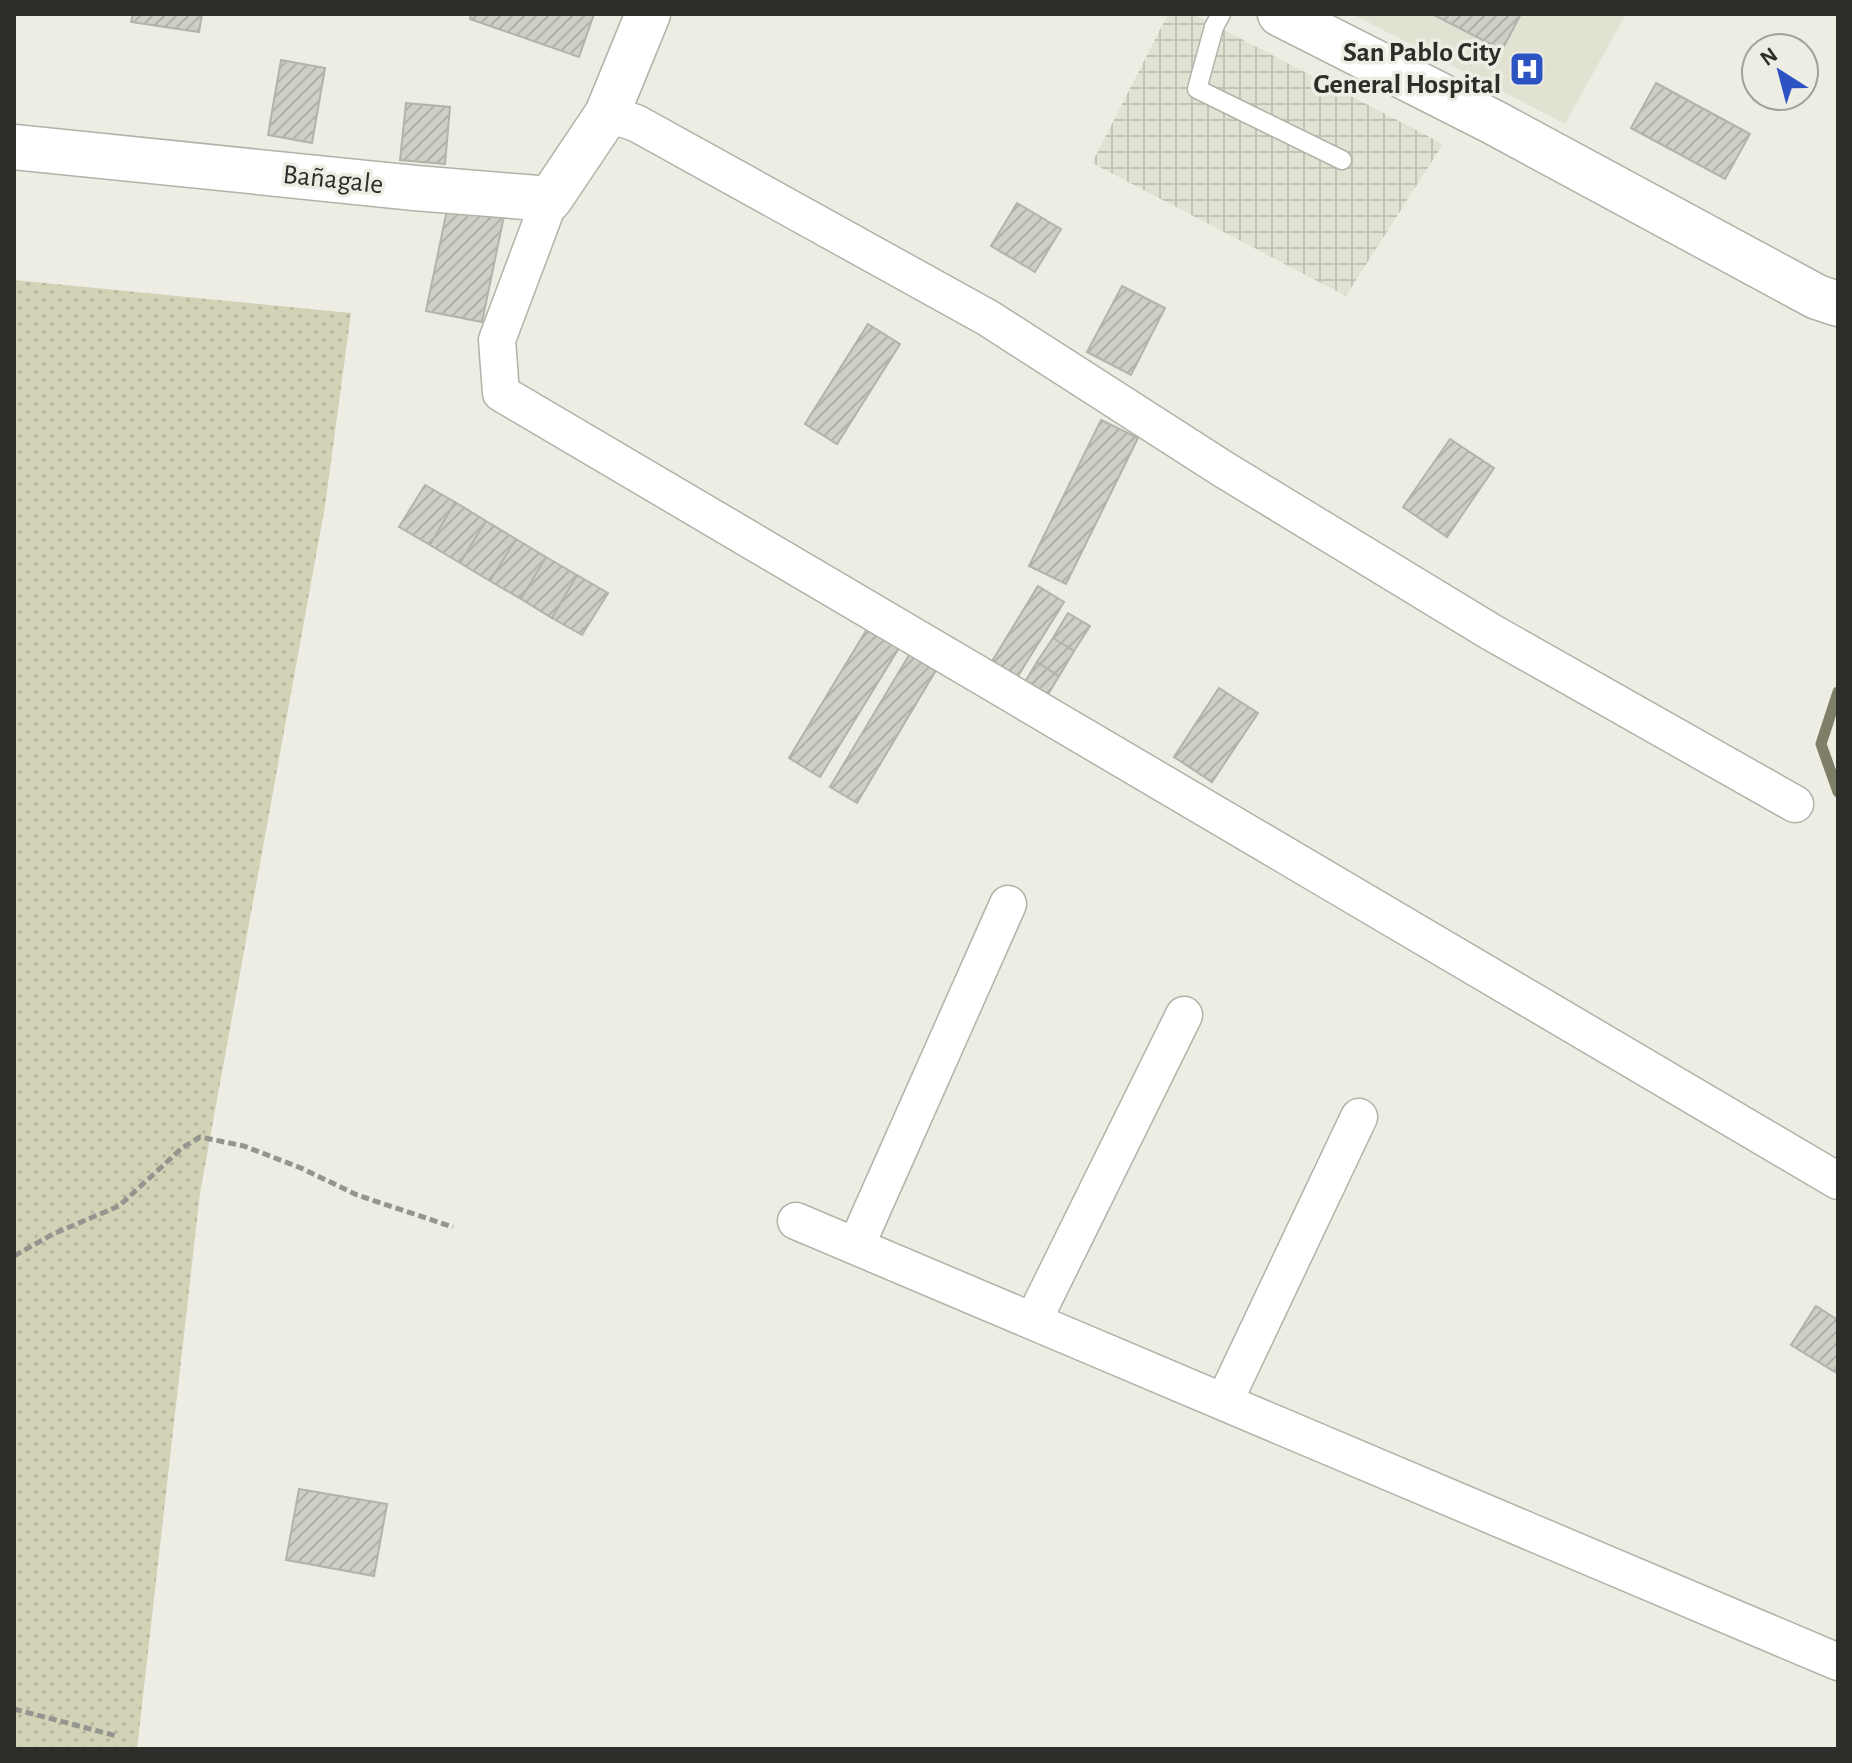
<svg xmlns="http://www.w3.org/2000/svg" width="1852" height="1763" font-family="'Alegreya Sans',sans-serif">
<defs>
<pattern id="industrial-grid" width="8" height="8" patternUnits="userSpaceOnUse" patternTransform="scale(2)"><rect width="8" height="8" fill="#e2e2d3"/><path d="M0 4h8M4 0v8" fill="none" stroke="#c2c2b5"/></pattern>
<pattern id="grass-dots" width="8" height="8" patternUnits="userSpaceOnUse" patternTransform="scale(2)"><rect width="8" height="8" fill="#d2d2b6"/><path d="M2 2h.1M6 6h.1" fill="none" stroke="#b5b59d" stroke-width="1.8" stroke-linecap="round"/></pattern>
<pattern id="building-hatch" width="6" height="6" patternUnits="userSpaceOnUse" patternTransform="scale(2)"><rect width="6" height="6" fill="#cfcfc6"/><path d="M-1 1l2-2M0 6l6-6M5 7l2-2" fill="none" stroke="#b2b2aa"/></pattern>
</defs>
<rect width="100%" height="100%" fill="#edede4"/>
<path fill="#e2e2d3" d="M1352,14H1626L1565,124Z"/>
<path fill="url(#industrial-grid)" d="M1168,14H1193L1443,144L1346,296L1092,163Z"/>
<path fill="url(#grass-dots)" d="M14,280L351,313L325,506L200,1193L137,1749H14Z"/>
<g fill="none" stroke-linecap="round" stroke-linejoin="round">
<path stroke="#7f7e66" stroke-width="11" d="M1838,692L1821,744L1838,792"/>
</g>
<path fill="url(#building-hatch)" stroke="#b3b3ab" stroke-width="2" d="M133,14H202L199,32L131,22Z
M471,14H594L579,57L470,19Z
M1432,14H1521L1502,50Z
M281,60L325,68L312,143L268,135Z
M1656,83L1750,134L1725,179L1631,128Z
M406,103L450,107L445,164L400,160Z
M1017,203L1061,229L1035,272L991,246Z
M448,205L504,216L482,322L426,311Z
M1122,286L1165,308L1131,375L1087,352Z
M868,324L900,344L837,444L805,424Z
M1101,420L1138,438L1066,584L1029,566Z
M1450,439L1494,468L1447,537L1403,507Z
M425,485L455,502L430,545L399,527Z
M455,502L486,521L460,563L430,545Z
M486,521L516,539L490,581L460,563Z
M516,539L546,557L521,599L490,581Z
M546,557L577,575L552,618L521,599Z
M577,575L608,593L582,635L552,618Z
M1038,586L1064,602L1016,679L991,663Z
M1068,613L1090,626L1074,651L1053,638Z
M873,619L905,638L820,777L789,758Z
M1053,638L1074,651L1059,676L1037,662Z
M915,645L942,660L857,803L830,787Z
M1037,662L1059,676L1044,701L1022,687Z
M1219,688L1258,713L1212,782L1174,757Z
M1816,1306L1838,1320V1367L1835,1372L1791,1345Z
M299,1489L387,1504L374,1576L286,1560Z"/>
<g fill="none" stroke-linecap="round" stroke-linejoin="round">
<defs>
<path id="service" d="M1221,14L1214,27L1197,89L1342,160"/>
<path id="minor" d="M607,114L636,123L988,318L1223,469L1491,632L1795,804
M550,199L497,340L501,393L1838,1181
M796,1221L1838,1662
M856,1246L1008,904
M1033,1321L1184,1015
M1224,1402L1359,1117"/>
<path id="tertiary" d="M1280,14L1495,123L1817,297L1838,304
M14,147L415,188L550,199L607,114L648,14"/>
</defs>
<use href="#service" stroke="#b2b2a9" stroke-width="21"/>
<use href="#minor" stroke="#b2b2a9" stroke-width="39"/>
<use href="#tertiary" stroke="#b2b2a9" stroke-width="47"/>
<path stroke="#95958f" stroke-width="5" stroke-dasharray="8 4" stroke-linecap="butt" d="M14,1256L53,1234L119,1206L182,1148L200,1137L244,1146L301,1168L357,1195L453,1227
M14,1709L117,1736"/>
<use href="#service" stroke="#fff" stroke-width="18"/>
<use href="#minor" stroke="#fff" stroke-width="36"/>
<use href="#tertiary" stroke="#fff" stroke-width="44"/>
</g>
<defs>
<symbol id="hospital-square" viewBox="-11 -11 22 22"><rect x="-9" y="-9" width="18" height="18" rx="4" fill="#2d52c2" stroke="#edede4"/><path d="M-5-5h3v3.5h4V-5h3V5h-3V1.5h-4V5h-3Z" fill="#fff"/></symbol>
</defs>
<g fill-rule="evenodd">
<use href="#hospital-square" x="1507" y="49" width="40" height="40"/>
</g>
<g text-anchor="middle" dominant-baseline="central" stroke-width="7" stroke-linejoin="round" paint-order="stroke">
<g font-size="28" font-weight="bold" fill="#2d2d2a" stroke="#edede4" text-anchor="end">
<text x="1501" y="53">San Pablo City<tspan x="1501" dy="32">General Hospital</tspan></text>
</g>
<g font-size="28" fill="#2d2d2a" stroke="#edede4">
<text transform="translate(333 180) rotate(6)">Bañagale</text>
</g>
</g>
<rect width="1852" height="1763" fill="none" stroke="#2d2d2a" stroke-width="32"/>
<g transform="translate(1780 72) rotate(324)"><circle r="38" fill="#edede4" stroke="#a0a09a" stroke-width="2"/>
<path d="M0-6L14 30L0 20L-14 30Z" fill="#2d52c2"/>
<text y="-12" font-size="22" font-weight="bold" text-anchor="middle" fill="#2d2d2a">N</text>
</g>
</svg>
